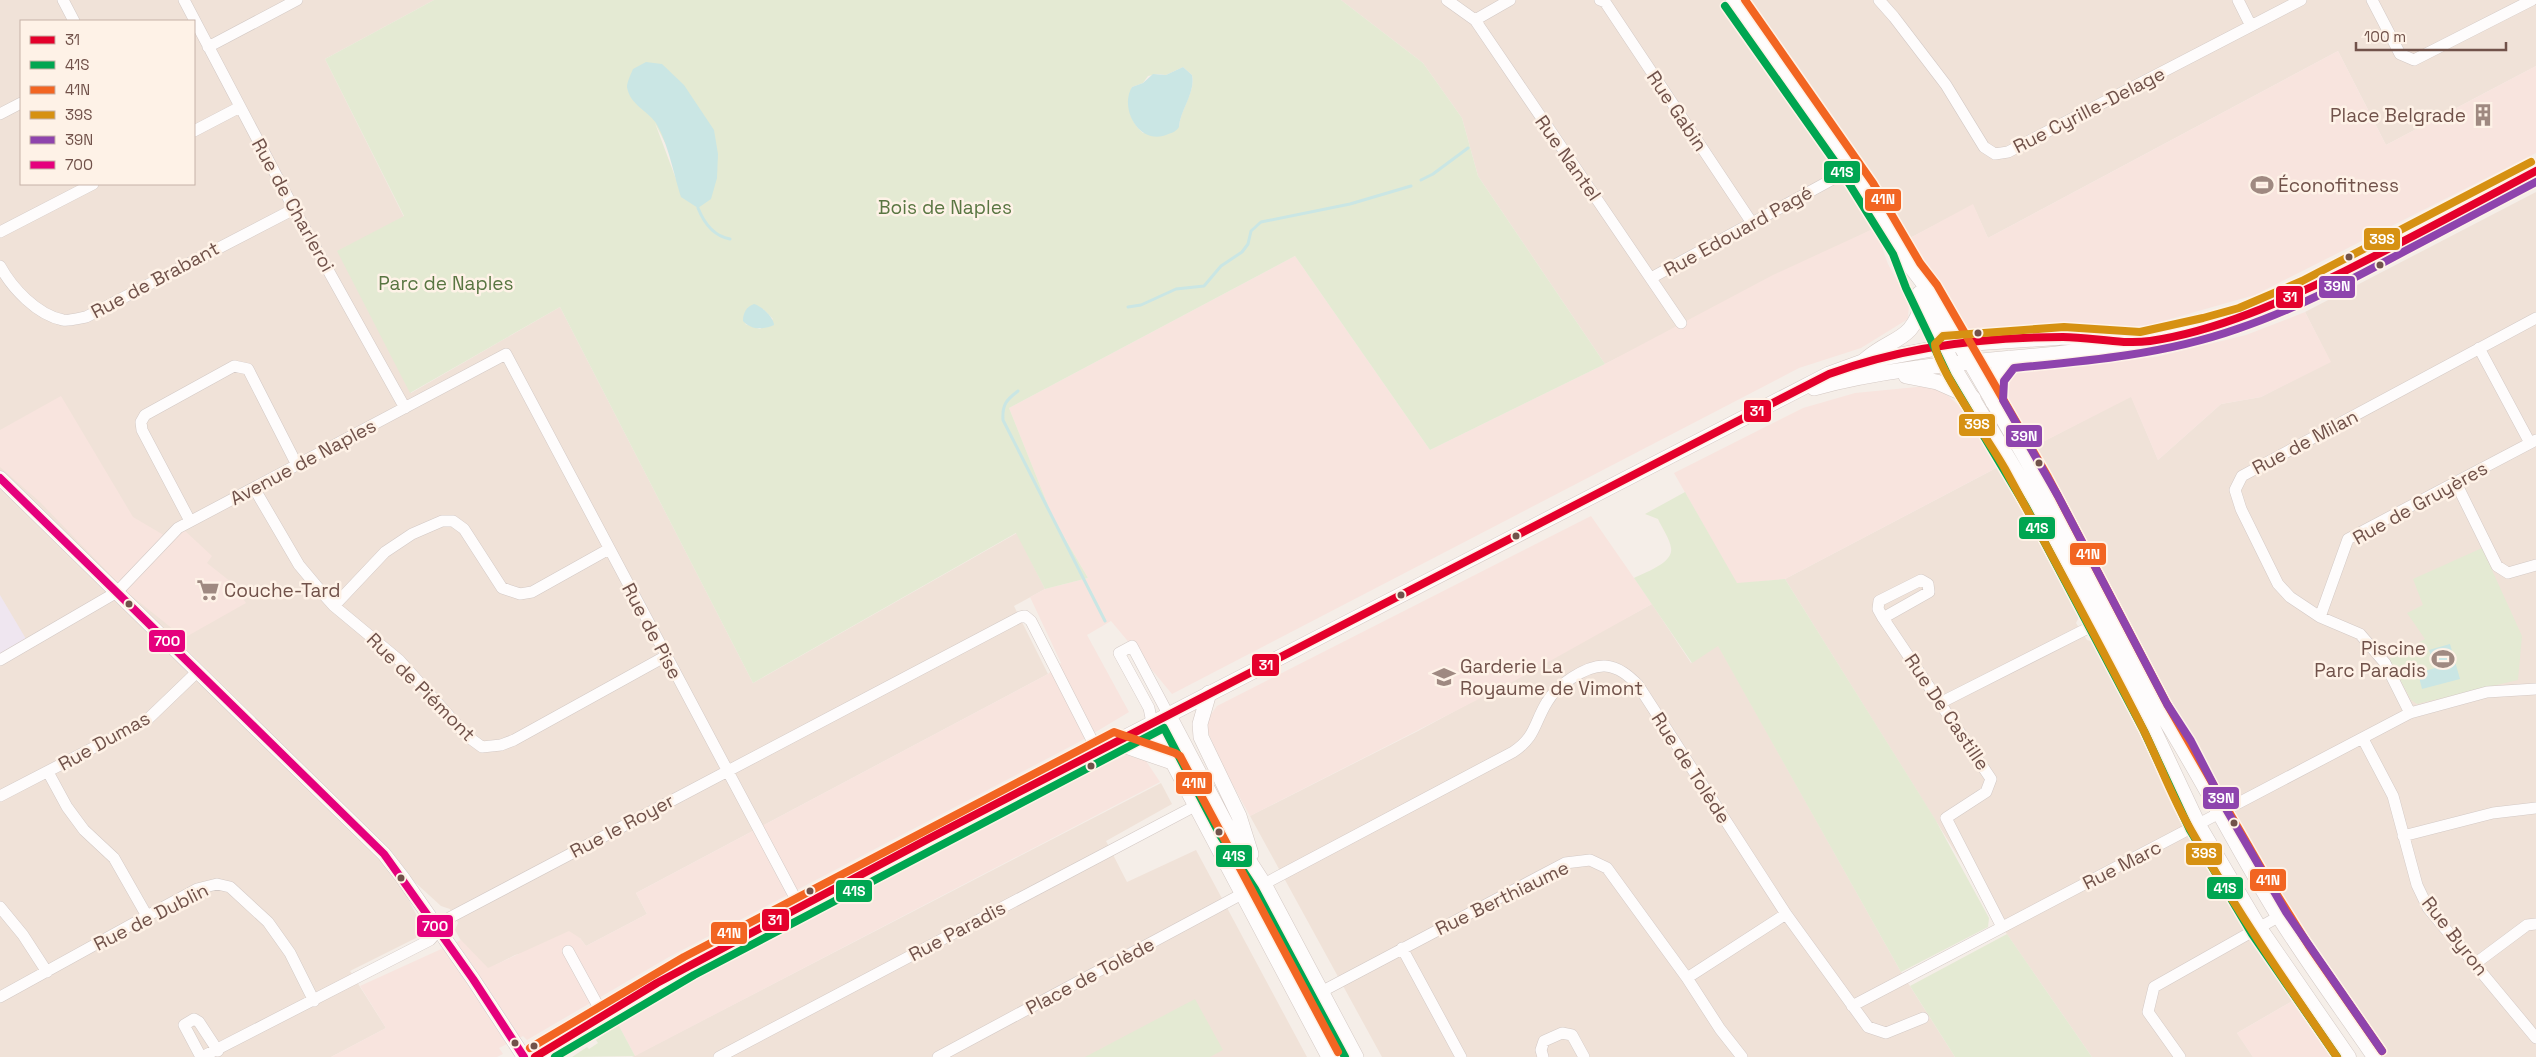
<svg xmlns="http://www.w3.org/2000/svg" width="2536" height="1057" font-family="'Space Grotesk',sans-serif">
<rect width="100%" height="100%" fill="#f5eee8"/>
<path fill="#f0e2d8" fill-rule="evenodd" d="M0,0H434L325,59L404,217L411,393L560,307L753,683L1017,533L1045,589L1014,606L1048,674L636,893L647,914L586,946L580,938L515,955L488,969L464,946L455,930L458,923L450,909L441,906L385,855L426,933L350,971L386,1028L331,1057H0ZM21,21H194V184H21Z
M1341,0H2536V66L2386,145L2338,51L1988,238L1973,205L1910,238L1896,211L1875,228L1605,364L1478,176L1462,118L1423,63Z
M2536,192V1057H2374L2217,814L2121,611L2033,447L2131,396L2158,460L2221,404L2261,397L2330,361L2305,312Z
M2000,466L2080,615L2076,623L2087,640L2094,642L2301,996L2237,1033L2253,1057H2092L2002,927L1785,579Z
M1652,604L1691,663L1718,645L1901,972L1955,1057H1382L1250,816L1418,731Z
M1161,783L1172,804L1106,841L1127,882L1196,850L1307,1057H632Z"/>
<path fill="#f8e4de" d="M2338,51L2386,145L2536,66V153L2255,295L2149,325L2124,327L2088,324L1971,332L1965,328L1910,238L1973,204L1988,238Z
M1875,228L1888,264L1909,303L1908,319L1861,348L1799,368L1172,694L1111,621L1087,635L1129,712L1079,742L669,957L527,1040L523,1036L499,1048L503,1054L497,1057H331L386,1028L360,986L461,940L488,968L569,931L580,938L586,946L647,914L636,893L1048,674L1061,663L1030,597L1045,589L1088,578L1053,518L1009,408L1295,256L1430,450L1605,364L1773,275Z
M2305,312L2331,362L2261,397L2221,404L2158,460L2131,397L2033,447L2002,396L2003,376L2013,368L2156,357L2246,335Z
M1927,386L1945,393L1963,409L2000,466L1785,579L1737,584L1674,473L1803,408L1855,393Z
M61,396L133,517L167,537L183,529L212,556L207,563L231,582L246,603L184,638L128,593L40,502L0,467V430Z
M1591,516L1652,604L1516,680L1250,816L1225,771L1207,730L1209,717L1217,706Z
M1126,755L1146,761L1160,782L635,1056L618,1024L699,977L1059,787Z
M2301,996L2340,1057H2253L2237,1033Z"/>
<path fill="#efe6f0" d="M0,595L29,644L0,660Z"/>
<path fill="#e4ead3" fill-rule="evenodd" d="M434,0H1341L1423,63L1462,118L1478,176L1605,364L1430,450L1295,256L1009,408L1053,518L1088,578L1045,589L1016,533L753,683L560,307L410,393L337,251L404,216L325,59ZM1183,67L1192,75C1196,92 1180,109 1179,127L1143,133C1129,121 1126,104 1132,87L1143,83L1148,76L1157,74L1166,75ZM655,123L698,208L676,179ZM763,309L773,319L760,329L745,324Z
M1685,492L1737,583L1785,579L1935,819L1989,918L1988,927L1901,972L1718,646L1692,663L1634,578C1644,573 1674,563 1671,548C1670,539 1662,528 1658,519L1645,514Z
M2482,548L2522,636L2518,680L2417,704L2411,700L2389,659L2425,639L2407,613L2423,605L2413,579Z
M1220,831L1247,872L1283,939L1282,940L1251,893L1219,832Z
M2007,934L2092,1057H1955L1910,986Z
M1195,999L1223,1050L1210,1057H1085Z
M1320,1009L1346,1057H1339L1314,1011Z
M618,1024L635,1056L572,1057L587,1047L589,1049L598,1043L596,1040Z"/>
<path fill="#cae6e4" d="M646,62L662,64L684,85L714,130L718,154L717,178L711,199L698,208L681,197C674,175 668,143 656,123C647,110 630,105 627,87C627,82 631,74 633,69Z
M1183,67L1192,75C1196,92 1180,110 1179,127C1176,132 1171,133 1166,135C1139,145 1119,108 1132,87L1143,83L1153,74L1166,75Z
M754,304C762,306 774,318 774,325C763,330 751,330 743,321C743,313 746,307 754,304Z
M2450,644L2460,679L2422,689L2418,673L2435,668L2429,650Z"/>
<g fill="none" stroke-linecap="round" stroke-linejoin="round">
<path stroke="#cae6e4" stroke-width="3" d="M1421,180L1433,174L1468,148
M698,208C704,223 713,236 730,239
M1128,307L1141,305L1176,289L1204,286L1221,266L1242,252L1248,244L1251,231L1261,222L1350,204L1411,186
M1018,391C1006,400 1002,405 1003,420L1105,621"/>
<defs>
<path id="minor" d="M63,0L74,21
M184,0L294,209L405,408
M1447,0L1475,20L1681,323
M1600,0L1605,2L1752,223
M1879,0L1894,17L1946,85L1984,147L1995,154L2008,152L2301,0
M2238,0L2251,26
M2372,0L2400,54L2414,60L2532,0
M1475,20L1510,0
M208,47L297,0
M0,114L21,103
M194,131L240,107
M0,232L93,184
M0,266C12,288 37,315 63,320C70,321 79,318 86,317L294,209
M1651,278L1833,179L1850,167
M2479,348L2530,443
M2455,481L2497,566L2508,573L2536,565
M254,488L299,565L325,596L334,606L399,660L467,736L482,747L501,745L514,740L666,656
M190,521L142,430L141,422L145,415L234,366L248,369L297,465
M334,606L385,552L412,534L442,521H453L464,529L502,588L520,594L532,592L609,549
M2320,617L2348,539L2536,440
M1883,618L1929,592L1928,584L1921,580L1879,601L1878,609L1883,618L1991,779L1986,792L1946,818L2002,927
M0,660L117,592L178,528L506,354L800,907
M1942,702L2106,619
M2410,713L2385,663L2360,634L2320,617L2290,597L2278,584L2241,509L2235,490L2242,476L2536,318
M1152,723L1149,708L1119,653L1132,646L1168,714
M2363,739L2393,796L2417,885L2428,908L2536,1038
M48,772L67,807L84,830L114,858L147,916
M0,796L147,720L198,671
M2403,836L2493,813L2536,808
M1264,884L1513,752C1536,737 1534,723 1547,702C1556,686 1586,665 1605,666C1619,667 1629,676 1638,685L1786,914L1868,1027L1886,1033L1923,1018
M0,907L23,935L47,972
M1402,948L1461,1057
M568,951L603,1015
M2476,963L2527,925L2536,924
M1687,978L1786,914
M0,997L147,916L197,889L217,884L230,887L268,922L290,953L314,1001
M1300,1003L1565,863L1590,860L1607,868L1687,978L1720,1029L1742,1057
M1852,1006L2410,713L2487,692L2536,689
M201,1057L184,1025L194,1019L199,1022L218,1051
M202,1057L430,940L449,918L1020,617L1025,616L1031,621L1097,750
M719,1057L1195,806
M938,1057L1242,894
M1543,1057L1541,1050L1544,1041L1562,1033L1572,1035L1584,1057
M2180,1057L2148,1012L2154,987L2278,917"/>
<path id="tertiary" d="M1733,0L1865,189L1912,269L1928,290L2039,482L2158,709C2201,776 2236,848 2278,916C2308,964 2342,1010 2374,1057
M1919,293L1957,372L2035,502L2099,623L2153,727L2199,825L2260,928L2349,1057
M0,478L384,854L402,877L473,979L524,1057"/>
<path id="secondary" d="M1865,360C1894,335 1913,343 1923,300
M1906,376L1937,382L1973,398
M1814,388C1939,354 2071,363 2197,331C2260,315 2318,284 2376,254C2429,227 2483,199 2536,171
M1993,402L1994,377L2009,358
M1209,693L1200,724L1201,737L1239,816L1251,854
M1168,714L1229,830L1264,884L1356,1057
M1152,723L1329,1057
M1114,742L1172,762
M535,1057L657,983L930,838L1829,374L1862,362L1959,344L2065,337L2141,342"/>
</defs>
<use href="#minor" stroke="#d3c9c5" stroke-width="12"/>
<use href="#tertiary" stroke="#d3c9c5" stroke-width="15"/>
<use href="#secondary" stroke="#d4c9c4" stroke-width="16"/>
<use href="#minor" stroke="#fefcfc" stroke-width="11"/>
<use href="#tertiary" stroke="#fefcfc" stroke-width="14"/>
<use href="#secondary" stroke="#fefcfc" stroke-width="15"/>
<defs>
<path id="bus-1" d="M535,1057L657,983L930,838L1829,374C1903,347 1984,337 2063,337C2092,337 2121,345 2150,341C2218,331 2283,301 2345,271C2409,239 2472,205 2536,171"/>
<path id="bus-2" d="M1725,6L1838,166L1893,254L1906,288L1948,376L2026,507L2144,731L2190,830L2252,934L2337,1057
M555,1057L694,975L1164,728L1220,835L1255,889L1345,1057"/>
<path id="bus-3" d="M1745,0L1873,183L1920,263L1937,285L2048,477L2167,704L2271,885L2309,946L2382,1051
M530,1048L684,957L1114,732L1175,753L1180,756L1338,1052"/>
<path id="bus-4" d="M2337,1057C2286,983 2236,910 2192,832C2173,800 2160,764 2144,731C2100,643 2052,556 2005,469C1992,445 1935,365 1935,344L1943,336L2064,327L2140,332L2203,318L2239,308L2302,281L2531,162"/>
<path id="bus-5" d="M2382,1051L2286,912L2226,809L2191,741L2167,704L2058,496L2003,400L2004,381L2014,368C2089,361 2166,354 2237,329C2296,309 2351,280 2405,251C2449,228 2492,205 2536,182"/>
<path id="bus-6" d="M0,478L384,854L473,979L524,1057"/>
</defs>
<use href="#bus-1" stroke="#fef2e7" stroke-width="11"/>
<use href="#bus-2" stroke="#fef2e7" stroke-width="11"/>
<use href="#bus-3" stroke="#fef2e7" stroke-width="11"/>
<use href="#bus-4" stroke="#fef2e7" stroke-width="11"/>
<use href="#bus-5" stroke="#fef2e7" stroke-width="11"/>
<use href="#bus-6" stroke="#fef2e7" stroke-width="11"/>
<use href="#bus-1" stroke="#e4002b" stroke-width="8"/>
<use href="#bus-2" stroke="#00a651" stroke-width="8"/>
<use href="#bus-3" stroke="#f26522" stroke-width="8"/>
<use href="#bus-4" stroke="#d69112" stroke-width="8"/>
<use href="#bus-5" stroke="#8e44ad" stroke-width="8"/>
<use href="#bus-6" stroke="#e5007d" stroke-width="8"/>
</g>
<defs>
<symbol id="building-bare" viewBox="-9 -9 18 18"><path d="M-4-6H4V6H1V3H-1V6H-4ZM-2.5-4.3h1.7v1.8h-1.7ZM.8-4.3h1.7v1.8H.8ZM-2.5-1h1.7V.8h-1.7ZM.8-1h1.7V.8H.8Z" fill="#9f8981" stroke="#fef2e7" stroke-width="2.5" paint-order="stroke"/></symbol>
<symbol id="stadium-bare" viewBox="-9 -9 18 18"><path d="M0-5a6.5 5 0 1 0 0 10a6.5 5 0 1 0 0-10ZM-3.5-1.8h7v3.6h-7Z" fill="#9f8981" stroke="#fef2e7" stroke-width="2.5" paint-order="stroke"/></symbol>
<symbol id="supermarket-bare" viewBox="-9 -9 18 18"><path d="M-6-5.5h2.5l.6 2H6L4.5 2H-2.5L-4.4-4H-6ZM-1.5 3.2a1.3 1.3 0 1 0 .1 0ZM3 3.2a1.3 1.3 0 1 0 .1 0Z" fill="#9f8981" stroke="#fef2e7" stroke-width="2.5" paint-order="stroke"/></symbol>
<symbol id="school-bare" viewBox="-9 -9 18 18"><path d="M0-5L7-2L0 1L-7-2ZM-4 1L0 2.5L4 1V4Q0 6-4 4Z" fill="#9f8981" stroke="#fef2e7" stroke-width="2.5" paint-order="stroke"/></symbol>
</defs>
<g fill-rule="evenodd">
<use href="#building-bare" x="2467" y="99" width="32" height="32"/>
<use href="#stadium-bare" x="2246" y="169" width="32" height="32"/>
<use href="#supermarket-bare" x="192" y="574" width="32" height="32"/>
<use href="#stadium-bare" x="2427" y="643" width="32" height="32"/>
<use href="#school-bare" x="1428" y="661" width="32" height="32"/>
</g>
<g fill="#71524a" stroke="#fef2e7" stroke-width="2">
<circle cx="2349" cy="257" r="4.5"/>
<circle cx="2380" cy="265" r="4.5"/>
<circle cx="1978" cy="333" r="4.5"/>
<circle cx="2039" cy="463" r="4.5"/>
<circle cx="1516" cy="536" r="4.5"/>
<circle cx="1401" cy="595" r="4.5"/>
<circle cx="129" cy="604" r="4.5"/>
<circle cx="1091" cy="766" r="4.5"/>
<circle cx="2234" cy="823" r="4.5"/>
<circle cx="1219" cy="832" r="4.5"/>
<circle cx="401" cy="878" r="4.5"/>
<circle cx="810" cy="891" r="4.5"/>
<circle cx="515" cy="1043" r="4.5"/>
<circle cx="534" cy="1046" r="4.5"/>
</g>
<g text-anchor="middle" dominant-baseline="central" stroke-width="5" stroke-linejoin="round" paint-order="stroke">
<g font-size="19" fill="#71524a" stroke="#fef2e7">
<text transform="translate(2089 110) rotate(-27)">Rue Cyrille-Delage</text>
<text transform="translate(1677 111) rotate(56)">Rue Gabin</text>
<text transform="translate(1568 158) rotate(55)">Rue Nantel</text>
<text transform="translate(293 205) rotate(61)">Rue de Charleroi</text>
<text transform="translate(1738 231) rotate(-29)">Rue Edouard Pagé</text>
<text transform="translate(155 280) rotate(-28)">Rue de Brabant</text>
<text transform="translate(2305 442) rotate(-28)">Rue de Milan</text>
<text transform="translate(303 462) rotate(-28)">Avenue de Naples</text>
<text transform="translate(2420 503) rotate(-29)">Rue de Gruyères</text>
<text transform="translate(652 631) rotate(62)">Rue de Pise</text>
<text transform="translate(421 687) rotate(45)">Rue de Piémont</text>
<text transform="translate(1947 712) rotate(56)">Rue De Castille</text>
<text transform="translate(104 741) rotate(-29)">Rue Dumas</text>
<text transform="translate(1691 768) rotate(57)">Rue de Tolède</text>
<text transform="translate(622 826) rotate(-28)">Rue le Royer</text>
<text transform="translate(2122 865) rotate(-27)">Rue Marc</text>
<text transform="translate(1502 898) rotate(-26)">Rue Berthiaume</text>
<text transform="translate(151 917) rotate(-27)">Rue de Dublin</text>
<text transform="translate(957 931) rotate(-28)">Rue Paradis</text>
<text transform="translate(2455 936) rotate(52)">Rue Byron</text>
<text transform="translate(1090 976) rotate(-28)">Place de Tolède</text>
</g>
<g font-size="19" fill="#71524a" stroke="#fef2e7" text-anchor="start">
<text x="2466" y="115" text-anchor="end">Place Belgrade</text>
<text x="2278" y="185">Éconofitness</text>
<text x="224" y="590">Couche-Tard</text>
<text x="2426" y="648" text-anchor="end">Piscine<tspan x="2426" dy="22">Parc Paradis</tspan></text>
<text x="1460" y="666">Garderie La<tspan x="1460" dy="22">Royaume de Vimont</tspan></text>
</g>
<g font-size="19" fill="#597642" stroke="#fef2e7">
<text x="945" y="207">Bois de Naples</text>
<text x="446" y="283">Parc de Naples</text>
</g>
</g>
<g stroke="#fef2e7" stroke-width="2">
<rect x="1823" y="160" width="38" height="24" rx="5" fill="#00a651"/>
<rect x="1864" y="188" width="38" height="24" rx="5" fill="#f26522"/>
<rect x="2363" y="227" width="38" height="24" rx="5" fill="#d69112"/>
<rect x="2318" y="275" width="38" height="24" rx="5" fill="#8e44ad"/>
<rect x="2275" y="285" width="29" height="24" rx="5" fill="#e4002b"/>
<rect x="1743" y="399" width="29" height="24" rx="5" fill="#e4002b"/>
<rect x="1958" y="413" width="38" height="24" rx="5" fill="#d69112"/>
<rect x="2005" y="424" width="38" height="24" rx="5" fill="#8e44ad"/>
<rect x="2018" y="516" width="38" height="24" rx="5" fill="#00a651"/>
<rect x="2069" y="542" width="38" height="24" rx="5" fill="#f26522"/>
<rect x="148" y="629" width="38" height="24" rx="5" fill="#e5007d"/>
<rect x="1251" y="653" width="29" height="24" rx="5" fill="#e4002b"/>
<rect x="1175" y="771" width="38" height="24" rx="5" fill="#f26522"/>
<rect x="2202" y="786" width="38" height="24" rx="5" fill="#8e44ad"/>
<rect x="2185" y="842" width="38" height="24" rx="5" fill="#d69112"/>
<rect x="1215" y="844" width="38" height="24" rx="5" fill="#00a651"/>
<rect x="2249" y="868" width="38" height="24" rx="5" fill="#f26522"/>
<rect x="2206" y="876" width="38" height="24" rx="5" fill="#00a651"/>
<rect x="835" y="879" width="38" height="24" rx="5" fill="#00a651"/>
<rect x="761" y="908" width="29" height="24" rx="5" fill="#e4002b"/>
<rect x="416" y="914" width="38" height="24" rx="5" fill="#e5007d"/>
<rect x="710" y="921" width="38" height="24" rx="5" fill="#f26522"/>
</g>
<g font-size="14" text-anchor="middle" font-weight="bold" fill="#fff">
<text x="1842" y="177">41S</text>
<text x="1883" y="204">41N</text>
<text x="2382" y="244">39S</text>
<text x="2337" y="291">39N</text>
<text x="2290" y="302">31</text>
<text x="1757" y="416">31</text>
<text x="1977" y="429">39S</text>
<text x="2024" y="441">39N</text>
<text x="2037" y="533">41S</text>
<text x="2088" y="559">41N</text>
<text x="167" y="646">70O</text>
<text x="1266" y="670">31</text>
<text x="1194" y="788">41N</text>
<text x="2221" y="803">39N</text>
<text x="2204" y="858">39S</text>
<text x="1234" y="861">41S</text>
<text x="2268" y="885">41N</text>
<text x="2225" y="893">41S</text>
<text x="854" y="896">41S</text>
<text x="775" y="925">31</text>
<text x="435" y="931">70O</text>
<text x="729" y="938">41N</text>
</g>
<rect x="20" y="20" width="175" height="165" fill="#fef2e7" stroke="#c6b2a8"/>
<rect x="30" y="36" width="25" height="8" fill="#e4002b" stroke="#c6b2a8"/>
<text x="65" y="45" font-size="15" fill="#71524a">31</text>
<rect x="30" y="61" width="25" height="8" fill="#00a651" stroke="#c6b2a8"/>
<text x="65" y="70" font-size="15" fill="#71524a">41S</text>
<rect x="30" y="86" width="25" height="8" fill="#f26522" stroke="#c6b2a8"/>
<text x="65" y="95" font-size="15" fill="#71524a">41N</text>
<rect x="30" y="111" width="25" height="8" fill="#d69112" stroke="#c6b2a8"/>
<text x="65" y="120" font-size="15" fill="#71524a">39S</text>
<rect x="30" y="136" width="25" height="8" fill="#8e44ad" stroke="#c6b2a8"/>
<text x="65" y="145" font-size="15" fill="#71524a">39N</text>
<rect x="30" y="161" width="25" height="8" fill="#e5007d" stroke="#c6b2a8"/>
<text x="65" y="170" font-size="15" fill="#71524a">70O</text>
<path d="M2356 42v8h150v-8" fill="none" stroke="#71524a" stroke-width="2.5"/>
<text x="2364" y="42" font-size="15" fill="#71524a" stroke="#fef2e7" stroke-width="4" paint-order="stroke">100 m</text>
</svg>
